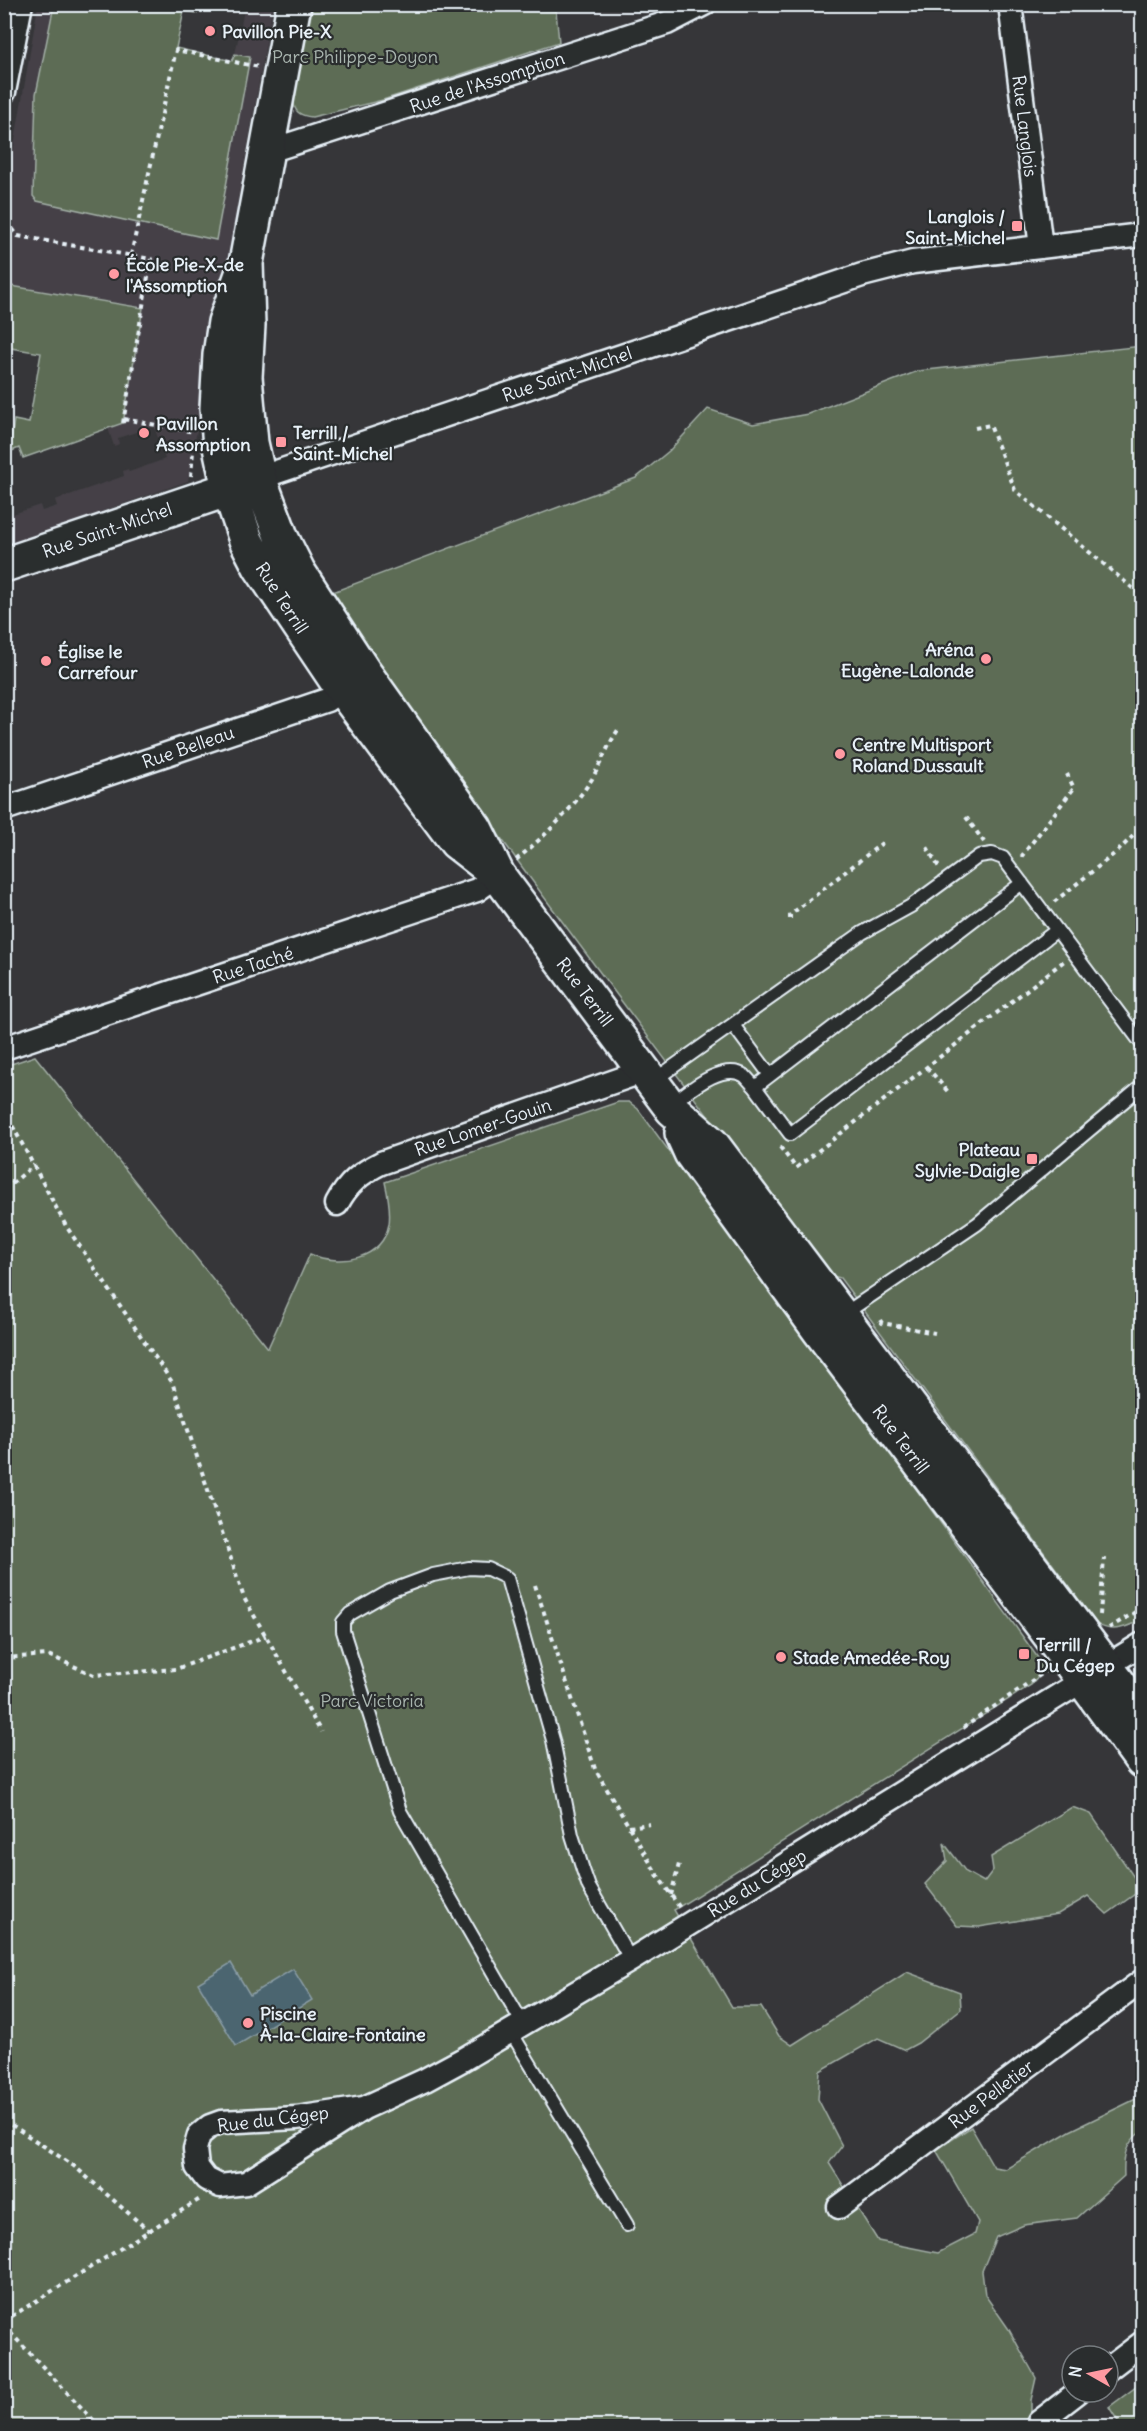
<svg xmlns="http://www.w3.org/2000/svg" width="1147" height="2431" font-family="Delius,sans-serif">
<rect width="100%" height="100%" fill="#363639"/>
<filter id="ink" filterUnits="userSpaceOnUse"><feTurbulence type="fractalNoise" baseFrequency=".0167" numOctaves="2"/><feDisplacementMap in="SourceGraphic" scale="12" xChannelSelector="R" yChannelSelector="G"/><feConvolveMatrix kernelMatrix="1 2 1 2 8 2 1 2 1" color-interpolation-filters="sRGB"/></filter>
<g filter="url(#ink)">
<path fill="#444046" d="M38,5H54L36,94L33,196L250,57L235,54L245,5H273L188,481L5,546L4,517L40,505L42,511L57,506L55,500L124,476L123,471L128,469L129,472L165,459L154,426L118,438L119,444L114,446L108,428L123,423L143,308L5,285V199Z"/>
<path fill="#5d6c55" stroke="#a2aea6" stroke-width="1.5" d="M54,5H199L197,13L184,11L176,48L232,61L235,54L250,57L216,240L37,201L33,196L36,94Z
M502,5L556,11L559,42L383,100L312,117C300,116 294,112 293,99L313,5Z
M5,285L143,308L123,423L23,458L19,448L9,452L14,420L29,423L41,353L5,347Z
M1142,346V1619C1128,1627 1112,1634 1097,1624L840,1278L829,1275L825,1271C657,1048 485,826 330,593L636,478L669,451L708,409L753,424L808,414L918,371Z
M35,1056L268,1348L310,1254C340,1267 382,1260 389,1224C391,1210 388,1195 385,1182L618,1102H629L638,1109L829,1368L1041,1662C1042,1673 1039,1677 1031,1685L674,1910L732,2007H761L779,2036L792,2045L907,1972L960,1992L961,2009L918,2043L905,2050L878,2038L820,2071L818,2099L842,2146L829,2163L878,2241L938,2253L975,2234L978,2222L936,2150L971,2127L994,2167L1006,2169L1070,2131L1142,2096V2131C1125,2143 1123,2157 1124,2176L1077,2218L1024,2225L996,2237L982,2271L985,2295L1008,2328L1036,2378L1031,2400V2419L1048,2426H5V1066Z
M1072,1807L1091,1814L1142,1889L1107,1914L1088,1896L1058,1914L979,1927L957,1926L925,1884L947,1861L944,1843L966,1872L984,1882L993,1870L991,1857Z
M1140,2384L1142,2387V2426H1121L1109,2407Z"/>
<path fill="#4c6570" stroke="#8a9da6" stroke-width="1.5" d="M231,1963L250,1995L293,1969L312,2000L236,2046L198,1983Z"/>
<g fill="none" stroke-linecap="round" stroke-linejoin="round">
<defs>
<path id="lane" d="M1022,883L755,1087L790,1134L1057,930
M733,1025L770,1075
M653,1081L862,933L911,906L979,856L992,854L1003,858L1142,1044
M671,1104C688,1092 722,1061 745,1076C748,1079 752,1084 755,1087
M844,1314L977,1224L1142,1086
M523,2024L400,1811L343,1631V1622L350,1614L390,1591L433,1575L469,1568L488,1569L507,1578L553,1740L572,1835L583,1870L589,1887L631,1960
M511,2032L627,2225"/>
<path id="street" d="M1010,4L1041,247
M4,92L21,4
M266,152L667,23L704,4
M259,478L862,275L913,262L1142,235
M4,809L327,700L353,680
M4,1048L477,890L498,875
M337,1204C348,1183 361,1173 381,1163L644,1071
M364,2108L296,2118L221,2122L210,2126L199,2135L195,2149L197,2167L206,2179L220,2186L246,2183L364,2108L425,2080L462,2060L631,1960L1142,1644
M839,2207L1142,1981
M1108,2369L1142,2343
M1039,2422L1078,2392"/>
<path id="secondary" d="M294,4L246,263L225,322L220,355L217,408L220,447L229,489L246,540L260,567L342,689L456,842L492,870
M246,263L248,325L245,377L251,443L259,478L282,539L298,571L364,672L475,828L498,875L672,1109L712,1144L1142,1714
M4,565L250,482
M682,1133L691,1153L819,1330L1058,1646L1142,1761"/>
</defs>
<use href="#lane" stroke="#e8f1f8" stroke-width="16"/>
<use href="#street" stroke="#e8f1f8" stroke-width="27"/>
<use href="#secondary" stroke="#e8f1f8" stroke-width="38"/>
<path stroke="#e8f1f8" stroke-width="4" stroke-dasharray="4.5 4.5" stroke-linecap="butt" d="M4,227L12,228L18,236L151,259L123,423
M131,255L176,50L259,67
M124,419L194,432
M975,428L990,425L1015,490L1142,596
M191,476L193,451
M966,817L984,842
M927,847L940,869
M1021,857L1074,788L1067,774
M516,860C546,835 571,811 592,779C601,763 608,745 618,730
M1054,902L1119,850L1142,827
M790,919V915L886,840
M927,1067L949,1093
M4,1110L66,1226L172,1382L244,1598L321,1732
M780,1147L796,1168L1064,961
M4,1187L9,1186L34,1165
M880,1320L882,1323L935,1333
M535,1585L595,1769L658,1876L680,1908
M1100,1615L1104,1558
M1109,1628L1142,1608
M4,1658L48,1655L94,1675L176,1669L266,1636
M963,1728L1046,1671
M629,1827L650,1824
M671,1895L679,1864
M4,2120L74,2166L149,2231
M4,2321L200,2199
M4,2326L99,2426"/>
<use href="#lane" stroke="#2a2d2e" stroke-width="12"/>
<use href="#street" stroke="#2a2d2e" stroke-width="22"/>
<use href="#secondary" stroke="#2a2d2e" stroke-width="33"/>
</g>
</g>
<g fill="#ff9aa2" stroke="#2a2d2e" stroke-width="2">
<circle cx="210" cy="31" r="6"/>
<rect x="1011" y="220" width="12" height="12" rx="3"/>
<circle cx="114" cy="274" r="6"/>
<circle cx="144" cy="433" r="6"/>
<rect x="275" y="436" width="12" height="12" rx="3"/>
<circle cx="986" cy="659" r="6"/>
<circle cx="46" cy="661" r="6"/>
<circle cx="840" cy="754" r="6"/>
<rect x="1026" y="1153" width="12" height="12" rx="3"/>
<rect x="1018" y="1648" width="12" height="12" rx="3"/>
<circle cx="781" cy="1657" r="6"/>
<circle cx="248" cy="2023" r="6"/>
</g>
<g text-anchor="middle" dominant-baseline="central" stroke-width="4.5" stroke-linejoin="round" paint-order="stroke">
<g font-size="18" font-weight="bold" fill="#e8f1f8" stroke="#2a2d2e" text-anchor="start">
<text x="222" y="31">Pavillon Pie-X</text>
<text x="1005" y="216" text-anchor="end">Langlois /<tspan x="1005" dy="21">Saint-Michel</tspan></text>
<text x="126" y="264">École Pie-X-de<tspan x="126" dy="21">l'Assomption</tspan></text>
<text x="156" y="423">Pavillon<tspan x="156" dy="21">Assomption</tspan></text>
<text x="293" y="432">Terrill /<tspan x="293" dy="21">Saint-Michel</tspan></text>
<text x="974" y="649" text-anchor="end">Aréna<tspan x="974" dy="21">Eugène-Lalonde</tspan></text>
<text x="58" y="651">Église le<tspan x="58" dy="21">Carrefour</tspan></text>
<text x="852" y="744">Centre Multisport<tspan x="852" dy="21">Roland Dussault</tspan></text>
<text x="1020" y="1149" text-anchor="end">Plateau<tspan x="1020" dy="21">Sylvie-Daigle</tspan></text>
<text x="1036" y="1644">Terrill /<tspan x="1036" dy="21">Du Cégep</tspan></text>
<text x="793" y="1657">Stade Amedée-Roy</text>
<text x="260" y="2013">Piscine<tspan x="260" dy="21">À-la-Claire-Fontaine</tspan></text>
</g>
<g font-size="18" fill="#a9b5af" stroke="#2a2d2e">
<text x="355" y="56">Parc Philippe-Doyon</text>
<text x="372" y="1700">Parc Victoria</text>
</g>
<g font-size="18" fill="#e8f1f8" stroke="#2a2d2e">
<text transform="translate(487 82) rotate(-18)">Rue de l'Assomption</text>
<text transform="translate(1025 126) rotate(83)">Rue Langlois</text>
<text transform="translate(567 374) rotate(-19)">Rue Saint-Michel</text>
<text transform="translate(107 530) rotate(-19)">Rue Saint-Michel</text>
<text transform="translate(282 598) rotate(57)">Rue Terrill</text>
<text transform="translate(188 747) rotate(-19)">Rue Belleau</text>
<text transform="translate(253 965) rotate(-18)">Rue Taché</text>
<text transform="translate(585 992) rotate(53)">Rue Terrill</text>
<text transform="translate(483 1127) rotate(-19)">Rue Lomer-Gouin</text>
<text transform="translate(901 1439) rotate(53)">Rue Terrill</text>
<text transform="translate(757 1883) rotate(-32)">Rue du Cégep</text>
<text transform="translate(991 2094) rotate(-37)">Rue Pelletier</text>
<text transform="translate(273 2119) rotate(-7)">Rue du Cégep</text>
</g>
</g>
<rect width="1147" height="2431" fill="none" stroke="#2a2d2e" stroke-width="24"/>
<rect x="12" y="12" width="1123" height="2407" fill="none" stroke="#e8f1f8" stroke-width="2" filter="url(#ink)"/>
<g transform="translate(1090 2374) rotate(279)"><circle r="28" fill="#2a2d2e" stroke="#767b7f" stroke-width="1.5"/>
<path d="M0-4.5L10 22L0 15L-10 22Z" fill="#ff9aa2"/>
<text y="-9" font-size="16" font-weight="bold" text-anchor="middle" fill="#e8f1f8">N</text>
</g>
</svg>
